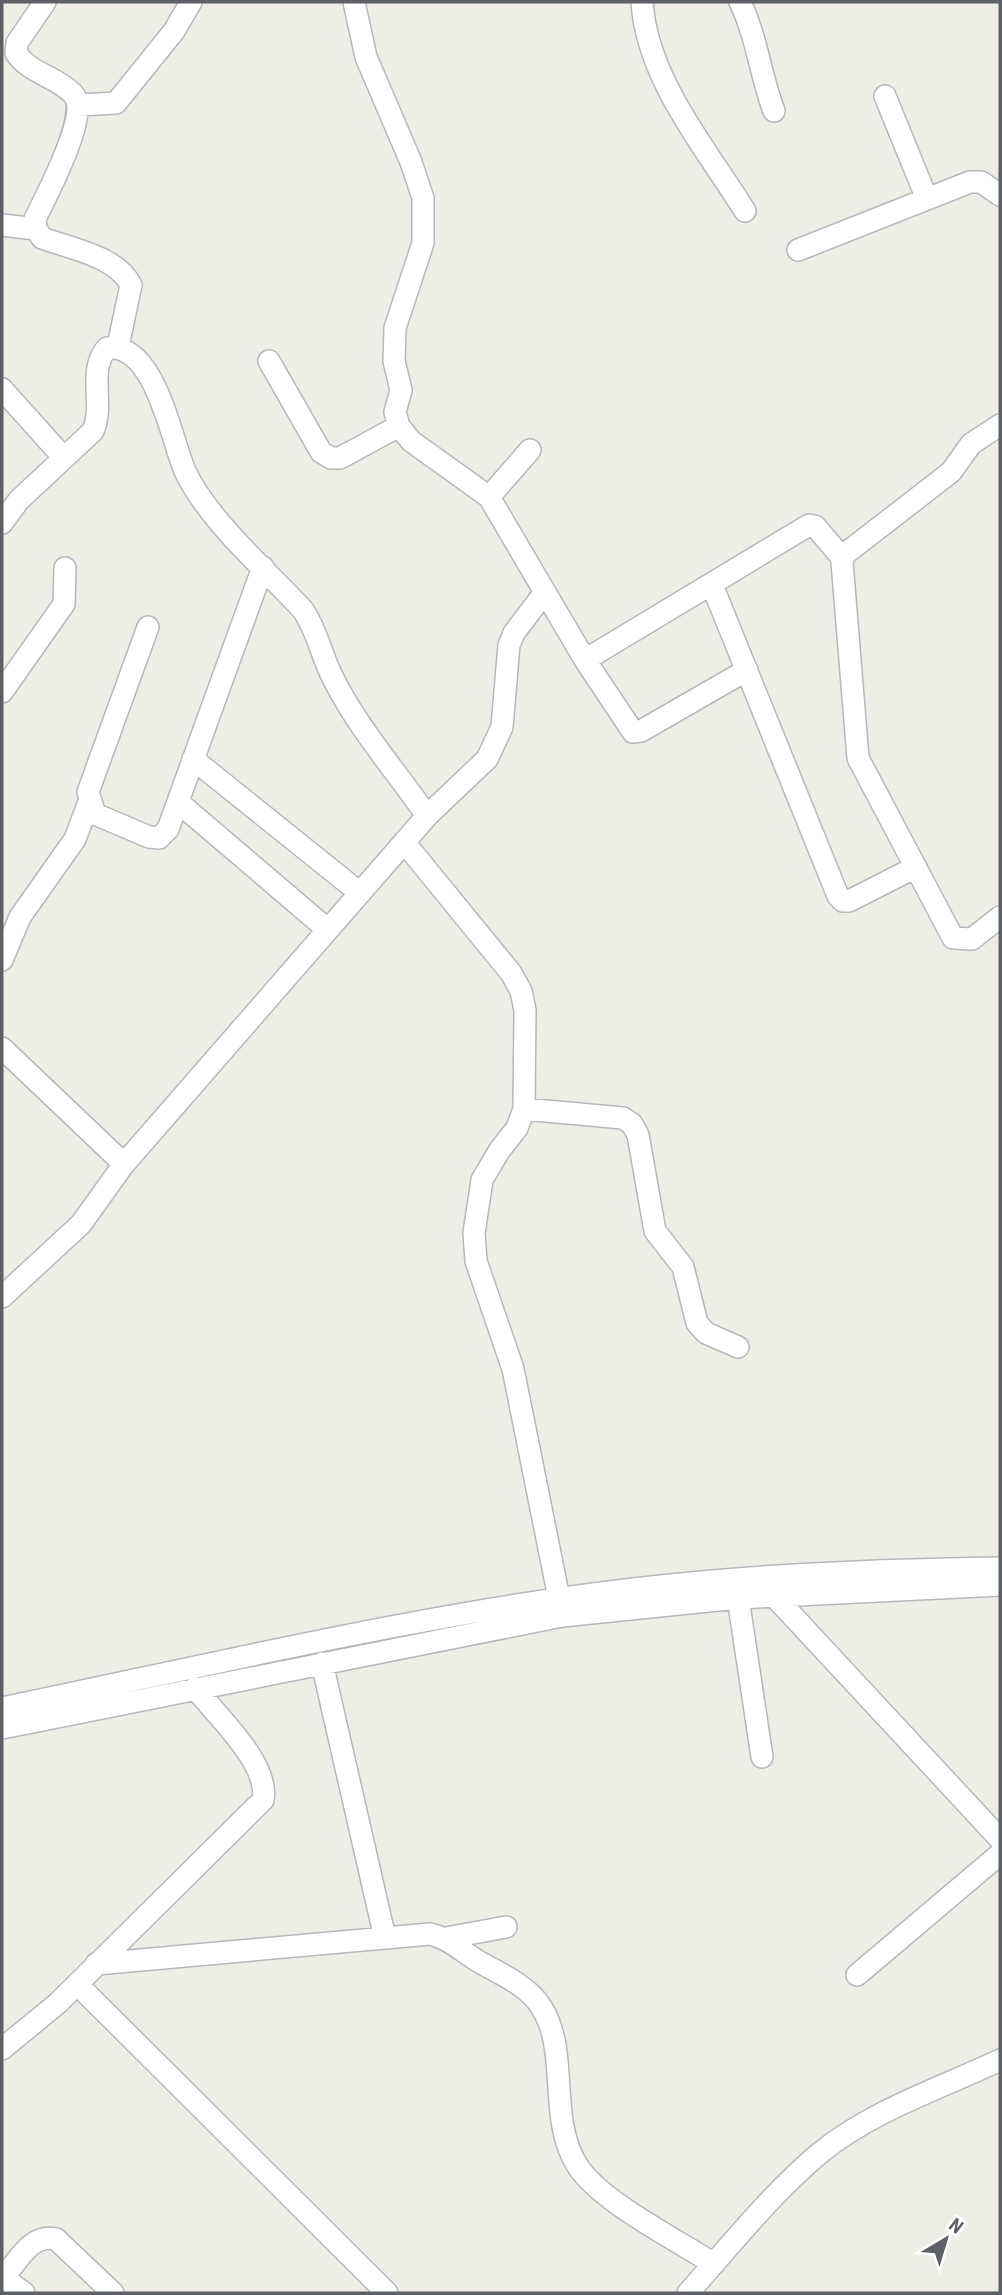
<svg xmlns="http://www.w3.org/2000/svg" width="1002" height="2295" font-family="'Roboto Condensed',sans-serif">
<rect width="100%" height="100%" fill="#efeee6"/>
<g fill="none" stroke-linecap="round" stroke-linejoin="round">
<defs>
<path id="minor" d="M45,2L17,43L16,53C30,74 56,76 73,94C91,113 46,196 35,219L36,229L42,238C72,249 116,256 131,285L118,346
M354,2L366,57L411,162L423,198V243L395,328L394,361L401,390L395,412L399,426L411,441L489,497L585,660L633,732L641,731L747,670
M642,2C647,79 705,147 745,211
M740,2C757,37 760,74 774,111
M885,96L927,199
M79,105L116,103L174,31L191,2
M2,225L36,229
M798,250L970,182H981L1000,195
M269,361L321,452L331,458H340L399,426
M2,389L64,458
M1000,425L971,444L951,472L845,554L842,562L858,758L953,938L972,939L1000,917
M489,497L530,450
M2,523L19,500L93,431C105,404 87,371 107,348C155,342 171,439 185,471C207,519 266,570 303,610C318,632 321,655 333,678C357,727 396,771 427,816
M712,585L838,896L843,901H849L916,867
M148,627L88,792L95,814L149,837L159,838L168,829L263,567
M585,660L809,525L815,526L843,559
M2,692L64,604L65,568
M193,759L360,893
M178,802L328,930
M404,842L511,973L521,991L525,1010L524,1109L517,1128L499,1151L482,1180L474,1233L476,1261L513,1369L559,1598
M2,960L20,917L75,839L89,802
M2,1048L124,1164
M524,1109L623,1118L632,1124L638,1135L655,1231L683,1267L697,1323L706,1333L738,1347
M2,1297L81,1224L124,1164L360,893L427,816L487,759L502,727L509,645L514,633L545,592
M775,1597L1000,1839
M738,1598L762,1757
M322,1663L385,1938
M2,1708C186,1670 371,1626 557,1599C704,1577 852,1570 1000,1568
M2,1728L562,1616L738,1598L1000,1585
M446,1938L506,1927
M96,1964L430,1934C452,1939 465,1955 485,1965C503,1975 524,1985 537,2001C572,2045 546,2115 577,2165C599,2201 677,2240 714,2264
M857,1975L1000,1854
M77,1984L387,2293
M2,2049L58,2003L263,1800C270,1764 217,1716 195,1688
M2,2277L24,2293
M3,2278C18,2261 31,2233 56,2239L113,2293
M688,2293C730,2246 771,2194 820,2153C871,2111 941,2088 1000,2060"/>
</defs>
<use href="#minor" stroke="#b6b7bc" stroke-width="24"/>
<use href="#minor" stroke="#fff" stroke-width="21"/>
</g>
<rect width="1002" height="2295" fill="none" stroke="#5d6065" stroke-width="7"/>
<g transform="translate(946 2239) rotate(38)" stroke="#ffffff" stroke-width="5" paint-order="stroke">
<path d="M0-5L12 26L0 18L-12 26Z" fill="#5d6065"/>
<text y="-10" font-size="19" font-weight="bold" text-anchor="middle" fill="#5d6065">N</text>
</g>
</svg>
